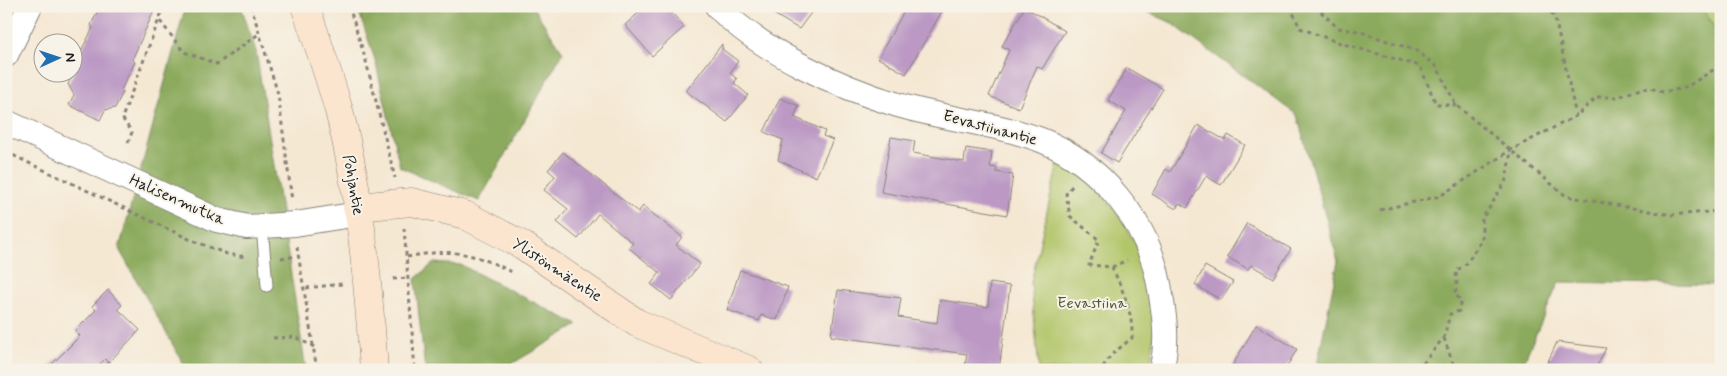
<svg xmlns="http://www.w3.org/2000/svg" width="1727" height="376" font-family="Mynerve,sans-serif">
<rect width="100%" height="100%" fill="#f7f3e8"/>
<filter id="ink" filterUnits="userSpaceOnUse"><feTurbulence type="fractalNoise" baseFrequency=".02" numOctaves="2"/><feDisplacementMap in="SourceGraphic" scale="10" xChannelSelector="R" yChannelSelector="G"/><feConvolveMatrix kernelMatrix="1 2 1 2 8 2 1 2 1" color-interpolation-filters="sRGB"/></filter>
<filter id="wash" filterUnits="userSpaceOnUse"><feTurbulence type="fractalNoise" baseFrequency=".0096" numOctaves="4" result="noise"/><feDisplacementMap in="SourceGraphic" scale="20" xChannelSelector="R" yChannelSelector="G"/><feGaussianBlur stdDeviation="1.12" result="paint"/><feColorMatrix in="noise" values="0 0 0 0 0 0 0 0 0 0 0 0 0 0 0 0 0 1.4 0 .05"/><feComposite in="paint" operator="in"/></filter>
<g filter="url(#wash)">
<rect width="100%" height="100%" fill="#f5e8d3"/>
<path fill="#b1c569" stroke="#667042" d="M1699,6H1721V34V33Z
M1059,158C1134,213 1165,276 1150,370H1039L1031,283Z"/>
<path fill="#8caa5d" stroke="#54633c" d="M182,6H241L256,51L306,370H187L119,249L184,12Z
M357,6H532L563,52L479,201L400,167L375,60Z
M1134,6H1699L1721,34V285L1559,282L1520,370H1316L1338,261L1297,115L1170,22Z
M434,263L461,265L578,325L501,370H425L415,279Z"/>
<g id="blocks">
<path fill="#bb99c4" d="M100,6H156L132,60L135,62L121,90L123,92L115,108L105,110L100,120L69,105L74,95L68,84L81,58L79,55L93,28L91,25Z
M646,6H666L684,27L652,56L625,25Z
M760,6H816L799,29Z
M907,6H945L906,74L878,58Z
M1025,7L1065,31L1042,69L1037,66L1019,108L989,96L1009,50L1002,46Z
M722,44V49L738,61L730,73L737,79L734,83L748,95L727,122L686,91Z
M1127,68L1163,89L1117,163L1101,153L1126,111L1108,100Z
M780,98L799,106L794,117L825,131L823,136L833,140L816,177L778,160L783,140L764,132Z
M1198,125L1225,140L1228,135L1245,145L1221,185L1206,176L1187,208L1179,203L1176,209L1152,194L1166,169L1170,172Z
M891,137L915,141L913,153L964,162L966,148L992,152L990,167L997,168L996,172L1013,175L1007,215L881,192Z
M563,152L638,212L643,206L682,237L676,245L700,264L671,300L651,284L660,273L629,248L633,243L598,214L578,239L557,222L568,209L544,190L555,176L548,170Z
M1247,223L1291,249L1273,278L1251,265L1248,269L1227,257Z
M1205,266L1233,282L1221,300L1195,285Z
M740,270L788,287L777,320L761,315L759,321L727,310Z
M990,283L1010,286L999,370L965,366L967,354L831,336L838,290L901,298L898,317L937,323L940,300L988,307Z
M108,290L122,305L118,309L140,330L108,363L105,359L94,370H46L80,336L75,331L96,310L92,306Z
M1256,325L1297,349L1285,370H1230Z
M1557,342L1606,348L1595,370H1544Z"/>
</g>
</g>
<g filter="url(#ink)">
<use href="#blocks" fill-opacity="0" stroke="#888278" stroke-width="1"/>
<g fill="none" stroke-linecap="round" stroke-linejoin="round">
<defs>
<path id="lane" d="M262,226L267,286"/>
<path id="street" d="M717,6C758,50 841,88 898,105C945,119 995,123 1041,140C1100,163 1148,222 1159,284C1164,311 1169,343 1161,370
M6,55L30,6
M6,122L217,220L247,227L295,224L358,214"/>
<path id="secondary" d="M305,6C317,40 329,76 339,111C361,195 368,283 374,370
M357,207L412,202L465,215L522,245L637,323L749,370"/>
</defs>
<use href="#lane" stroke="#888278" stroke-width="13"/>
<use href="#street" stroke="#888278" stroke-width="26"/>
<use href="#secondary" stroke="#888278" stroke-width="29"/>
<path stroke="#888278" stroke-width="3" stroke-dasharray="4 4" stroke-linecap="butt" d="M251,6L278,94L292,201
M349,6L366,61L395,178
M1290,6L1300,28L1340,43L1420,66L1436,104L1456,105
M1315,6L1338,28L1358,31L1417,51L1437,67L1456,105L1566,196L1671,215L1721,211
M1547,6L1555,18L1576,116
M160,21L184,52L217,64L260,33
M128,143L132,132L122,118L164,6
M6,152L189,239L227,254L246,257
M1072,186L1066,194L1070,216L1099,240L1089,265L1112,267C1123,291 1133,312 1132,338L1111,355L1101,370
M1380,210L1440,196L1511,150L1576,116L1597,97H1618L1640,89L1650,88L1663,92L1685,88L1721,65
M404,228L415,370
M297,247L317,370
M407,257C451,248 472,252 512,272
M281,258L299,256
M1112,267L1127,260
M393,279L408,278
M306,288L342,284
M273,338L295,337L314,347
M1444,338L1455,370
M1418,370L1444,337L1450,314L1459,311L1461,301L1455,294L1457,285L1456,271L1467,263L1482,239V217L1487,212L1506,180L1511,151"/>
<use href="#lane" stroke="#fff" stroke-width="11"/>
<use href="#street" stroke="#fff" stroke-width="24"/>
<use href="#secondary" stroke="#fce5cf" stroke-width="28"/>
</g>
</g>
<g text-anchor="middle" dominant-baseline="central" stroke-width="4" stroke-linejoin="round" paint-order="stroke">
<g font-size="16" fill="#1c1c1c" stroke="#f7f3e8">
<text transform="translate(990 128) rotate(15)">Eevastiinantie</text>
<text transform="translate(353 185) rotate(80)">Pohjantie</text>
<text transform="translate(177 200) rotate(24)">Halisenmutka</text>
<text transform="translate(557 270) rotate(33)">Ylistönmäentie</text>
</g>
<g font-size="16" fill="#505737" stroke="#f7f3e8">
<text x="1092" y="303">Eevastiina</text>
</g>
</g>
<rect width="1727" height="376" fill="none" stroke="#f7f3e8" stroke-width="25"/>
<g transform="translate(58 58) rotate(87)"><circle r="24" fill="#f7f3e8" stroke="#9f9d96"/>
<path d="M0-4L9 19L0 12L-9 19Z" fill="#1f6fb2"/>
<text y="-8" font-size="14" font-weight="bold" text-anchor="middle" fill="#1c1c1c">N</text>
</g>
</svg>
